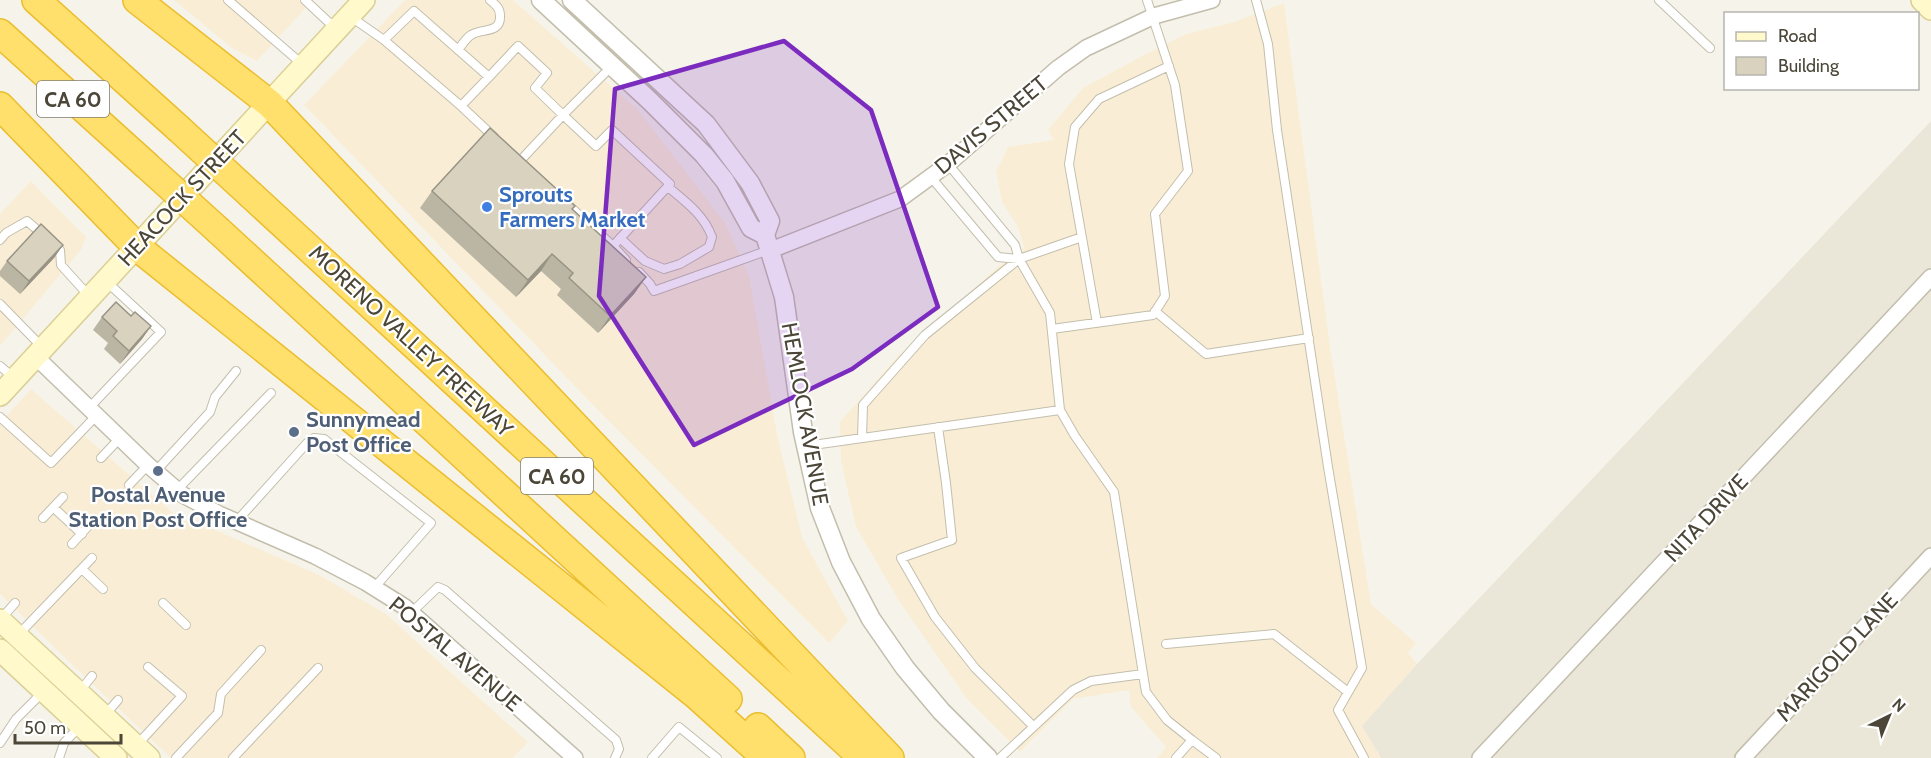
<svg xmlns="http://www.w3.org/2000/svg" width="1931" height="758" font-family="Cabin,sans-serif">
<rect width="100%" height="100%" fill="#f6f4ea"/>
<path fill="#ebe7d8" d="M1931,121V758H1381L1361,726L1417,664Z"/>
<path fill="#f9eed5" d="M174,0H313L257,61L233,49Z
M405,0H513L638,110L725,223L749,276L777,434L802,537L848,621L829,643L593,405L304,105Z
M1284,3L1330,347L1371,604L1416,643L1408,653L1417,664L1362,726L1381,758H1157L1166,747L1131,707L1129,690L1073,699L1020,752L967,699L899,601L856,527L841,461L840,422L898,356L999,266L1024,248L1018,227L1002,202L996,172L1008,147L1054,140L1048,130L1083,88L1144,55L1186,34L1234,22Z
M31,181L86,237L81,250L0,346V214Z
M31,389L181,520L206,526L319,575L386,614L528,742L513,758H171L64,657L0,594V423Z"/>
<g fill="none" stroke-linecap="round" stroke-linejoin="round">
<defs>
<path id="service" d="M228,0L302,64
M305,0L337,30
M1256,0L1268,44L1277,130L1328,467L1362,668L1338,710L1364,758
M1659,0L1710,48
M351,17L384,40L461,106
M384,40L414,11L489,77L518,46L547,73L535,88L563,115L520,161
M458,50C462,45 466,38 471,35C481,28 501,34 500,16C500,8 496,5 490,0
M612,66L563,115L596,146L612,130L670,184L613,246L626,260
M489,77L461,106L494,137
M948,164L1015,245L1019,259L1050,313L1060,410
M930,176L998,257L1019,259
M565,202L613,246
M620,238L645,261L664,269L680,264L709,247L712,237C704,215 686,202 668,187
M0,240L6,233L27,221L42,234
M54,244L60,250L61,265L89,296
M639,272L650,284L654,291L769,250
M0,304L43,348
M1155,311L1206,354L1309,338
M1097,323L1069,164L1075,127L1099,99L1169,66
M1052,329L1153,315L1165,296L1155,214L1188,171L1175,85L1147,0
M0,366L14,378
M89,408L161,332L107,282
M0,417L51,463L97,415
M938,427L946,483L952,540L901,558L935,617L975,668L1033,726
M862,438L863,405L925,335L1019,259L1082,237
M806,446L1060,410L1075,436L1114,492L1143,674
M101,458L120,438
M155,472L210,412L215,397L236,371
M129,485L148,465
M177,490L271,393
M54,508L82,534
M43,518L63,497
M236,522L307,443L314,438L324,439L431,523L374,588
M72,544L91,523
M82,569L103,589
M163,603L186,625
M411,613L438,587L445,590L616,740L619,749L615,758
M0,620L15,603
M18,635L92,558
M1166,644L1274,634L1348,692
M80,691L92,676
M105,715L118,700
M1192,740L1216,758
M0,743L16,719L43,692
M136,746L182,696L148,667
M59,758L64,743L79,727
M176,758L218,713L221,694L261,650
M233,758L318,668
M652,758L679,727L717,758
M1000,758L1073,690L1091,681L1143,674L1146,692L1167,720L1192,740L1176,758"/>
<path id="minor" d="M771,250L900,199L948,164L1058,68L1086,48L1154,16L1212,0
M36,357L148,465L183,495L219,514L315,556L365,582L405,607L575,758
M1480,758L1931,277
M1743,758L1931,556"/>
<path id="tertiary" d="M541,0L650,101L704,155L725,181L751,228L765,235
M572,0L706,124L750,183L770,221L765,235L784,297L803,432L820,508L841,562L871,619L905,668L941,711L988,758"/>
<path id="secondary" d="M1922,0L1931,9
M0,395L364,0
M0,620L149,758
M0,650L116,758"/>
<path id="motorway" d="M36,0L178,128
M137,0L270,104L890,758
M0,33L145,164
M0,106L137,247L696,695L766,758
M251,195L863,758
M219,231L728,699
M758,727L791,758"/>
</defs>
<use href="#service" stroke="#c3beac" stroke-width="10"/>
<use href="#minor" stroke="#c3beac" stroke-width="18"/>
<use href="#tertiary" stroke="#c3beac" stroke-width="21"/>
<use href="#secondary" stroke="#dad097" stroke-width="24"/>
<use href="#motorway" stroke="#ebbd2f" stroke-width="30"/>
<use href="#service" stroke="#fff" stroke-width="8"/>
<use href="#minor" stroke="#fff" stroke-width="15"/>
<use href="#tertiary" stroke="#fff" stroke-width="18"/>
<use href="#secondary" stroke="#fff9cb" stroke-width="21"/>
<use href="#motorway" stroke="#ffe06c" stroke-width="27"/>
<defs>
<path id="motorway-bridge" d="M178,128L251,195
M145,164L219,231"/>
</defs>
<use href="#motorway-bridge" stroke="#ebbd2f" stroke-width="30" stroke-linecap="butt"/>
<use href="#motorway-bridge" stroke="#ffe06c" stroke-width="27"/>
</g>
<path fill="#bbb5a3" d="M432,191L575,206L572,210L646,277L634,294L598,333L557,295L561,289L541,271L516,297L420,208Z
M63,245L54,258L20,294L0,276V271L7,261Z
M131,316L151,326L142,339L120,364L104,349L108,343L93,330L102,317Z"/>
<path fill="#989385" d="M63,245L54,258L20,294L29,281Z
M552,254L541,271L516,297L528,280Z
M646,277L634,294L598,333L610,316Z
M151,326L142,339L120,364L129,351Z"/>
<path fill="#d9d2be" stroke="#989385" stroke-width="1.5" d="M490,128L575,206L572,209L646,277L610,316L569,278L573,273L552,254L528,280L432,191Z
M41,224L63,245L29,281L7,261Z
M116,302L131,316L135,312L151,326L129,351L113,336L117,331L102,317Z"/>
<path fill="#7b2cbf" fill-opacity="0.2" stroke="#7b2cbf" stroke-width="4.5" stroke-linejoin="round" d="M784,41L871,110L938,307L852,369L694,445L599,296L615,89Z"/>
<circle fill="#3f7fe0" stroke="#fff" stroke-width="2" cx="487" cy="207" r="6"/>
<g fill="#5c6f8a" stroke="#fff" stroke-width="2">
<circle cx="294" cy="432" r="6"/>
<circle cx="158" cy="471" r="6"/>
</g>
<g text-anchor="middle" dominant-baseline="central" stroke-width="4.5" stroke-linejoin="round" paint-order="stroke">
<g fill="#fff" stroke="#817e73" stroke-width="1.5">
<rect x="37" y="81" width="72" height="36" rx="4.5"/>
<rect x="521" y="458" width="72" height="36" rx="4.5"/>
</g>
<g font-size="21" font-weight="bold" fill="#4b4637">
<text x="73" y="99">CA 60</text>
<text x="557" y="476">CA 60</text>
</g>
<g font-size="22" fill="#4b4637" stroke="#fff">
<text transform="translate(991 125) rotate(-40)">DAVIS STREET</text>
<text transform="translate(182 198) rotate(-47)">HEACOCK STREET</text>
<text transform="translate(411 341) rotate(43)">MORENO VALLEY FREEWAY</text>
<text transform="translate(805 414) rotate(80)">HEMLOCK AVENUE</text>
<text transform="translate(1706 518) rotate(-47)">NITA DRIVE</text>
<text transform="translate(455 654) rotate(40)">POSTAL AVENUE</text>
<text transform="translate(1837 657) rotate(-47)">MARIGOLD LANE</text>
</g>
<g font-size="22" font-weight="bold" fill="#366cbe" stroke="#fff" text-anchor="start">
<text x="499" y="194">Sprouts<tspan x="499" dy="25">Farmers Market</tspan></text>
</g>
<g font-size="22" font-weight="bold" fill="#4e5e75" stroke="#fff" text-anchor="start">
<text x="306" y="419">Sunnymead<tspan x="306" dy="25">Post Office</tspan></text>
<text x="158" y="494" text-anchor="middle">Postal Avenue<tspan x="158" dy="25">Station Post Office</tspan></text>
</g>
</g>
<rect x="1724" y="12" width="195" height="78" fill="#ffffff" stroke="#b7b5af" stroke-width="1.5"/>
<rect x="1736" y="32" width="30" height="9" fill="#fff9cb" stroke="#b7b5af" stroke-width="1.5"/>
<text x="1778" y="42" font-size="18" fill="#4b4637">Road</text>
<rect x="1736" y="57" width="30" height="18" fill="#d9d2be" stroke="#b7b5af" stroke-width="1.5"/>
<text x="1778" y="72" font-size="18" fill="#4b4637">Building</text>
<g transform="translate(1889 716) rotate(43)" stroke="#ffffff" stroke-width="4.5" paint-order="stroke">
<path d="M0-4.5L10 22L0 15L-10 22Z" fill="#4b4637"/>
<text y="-9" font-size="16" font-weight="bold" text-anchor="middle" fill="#4b4637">N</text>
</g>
<path d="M15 734v9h106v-9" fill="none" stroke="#4b4637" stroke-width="3"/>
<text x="24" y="734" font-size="18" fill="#4b4637" stroke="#ffffff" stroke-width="4.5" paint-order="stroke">50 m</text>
</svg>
